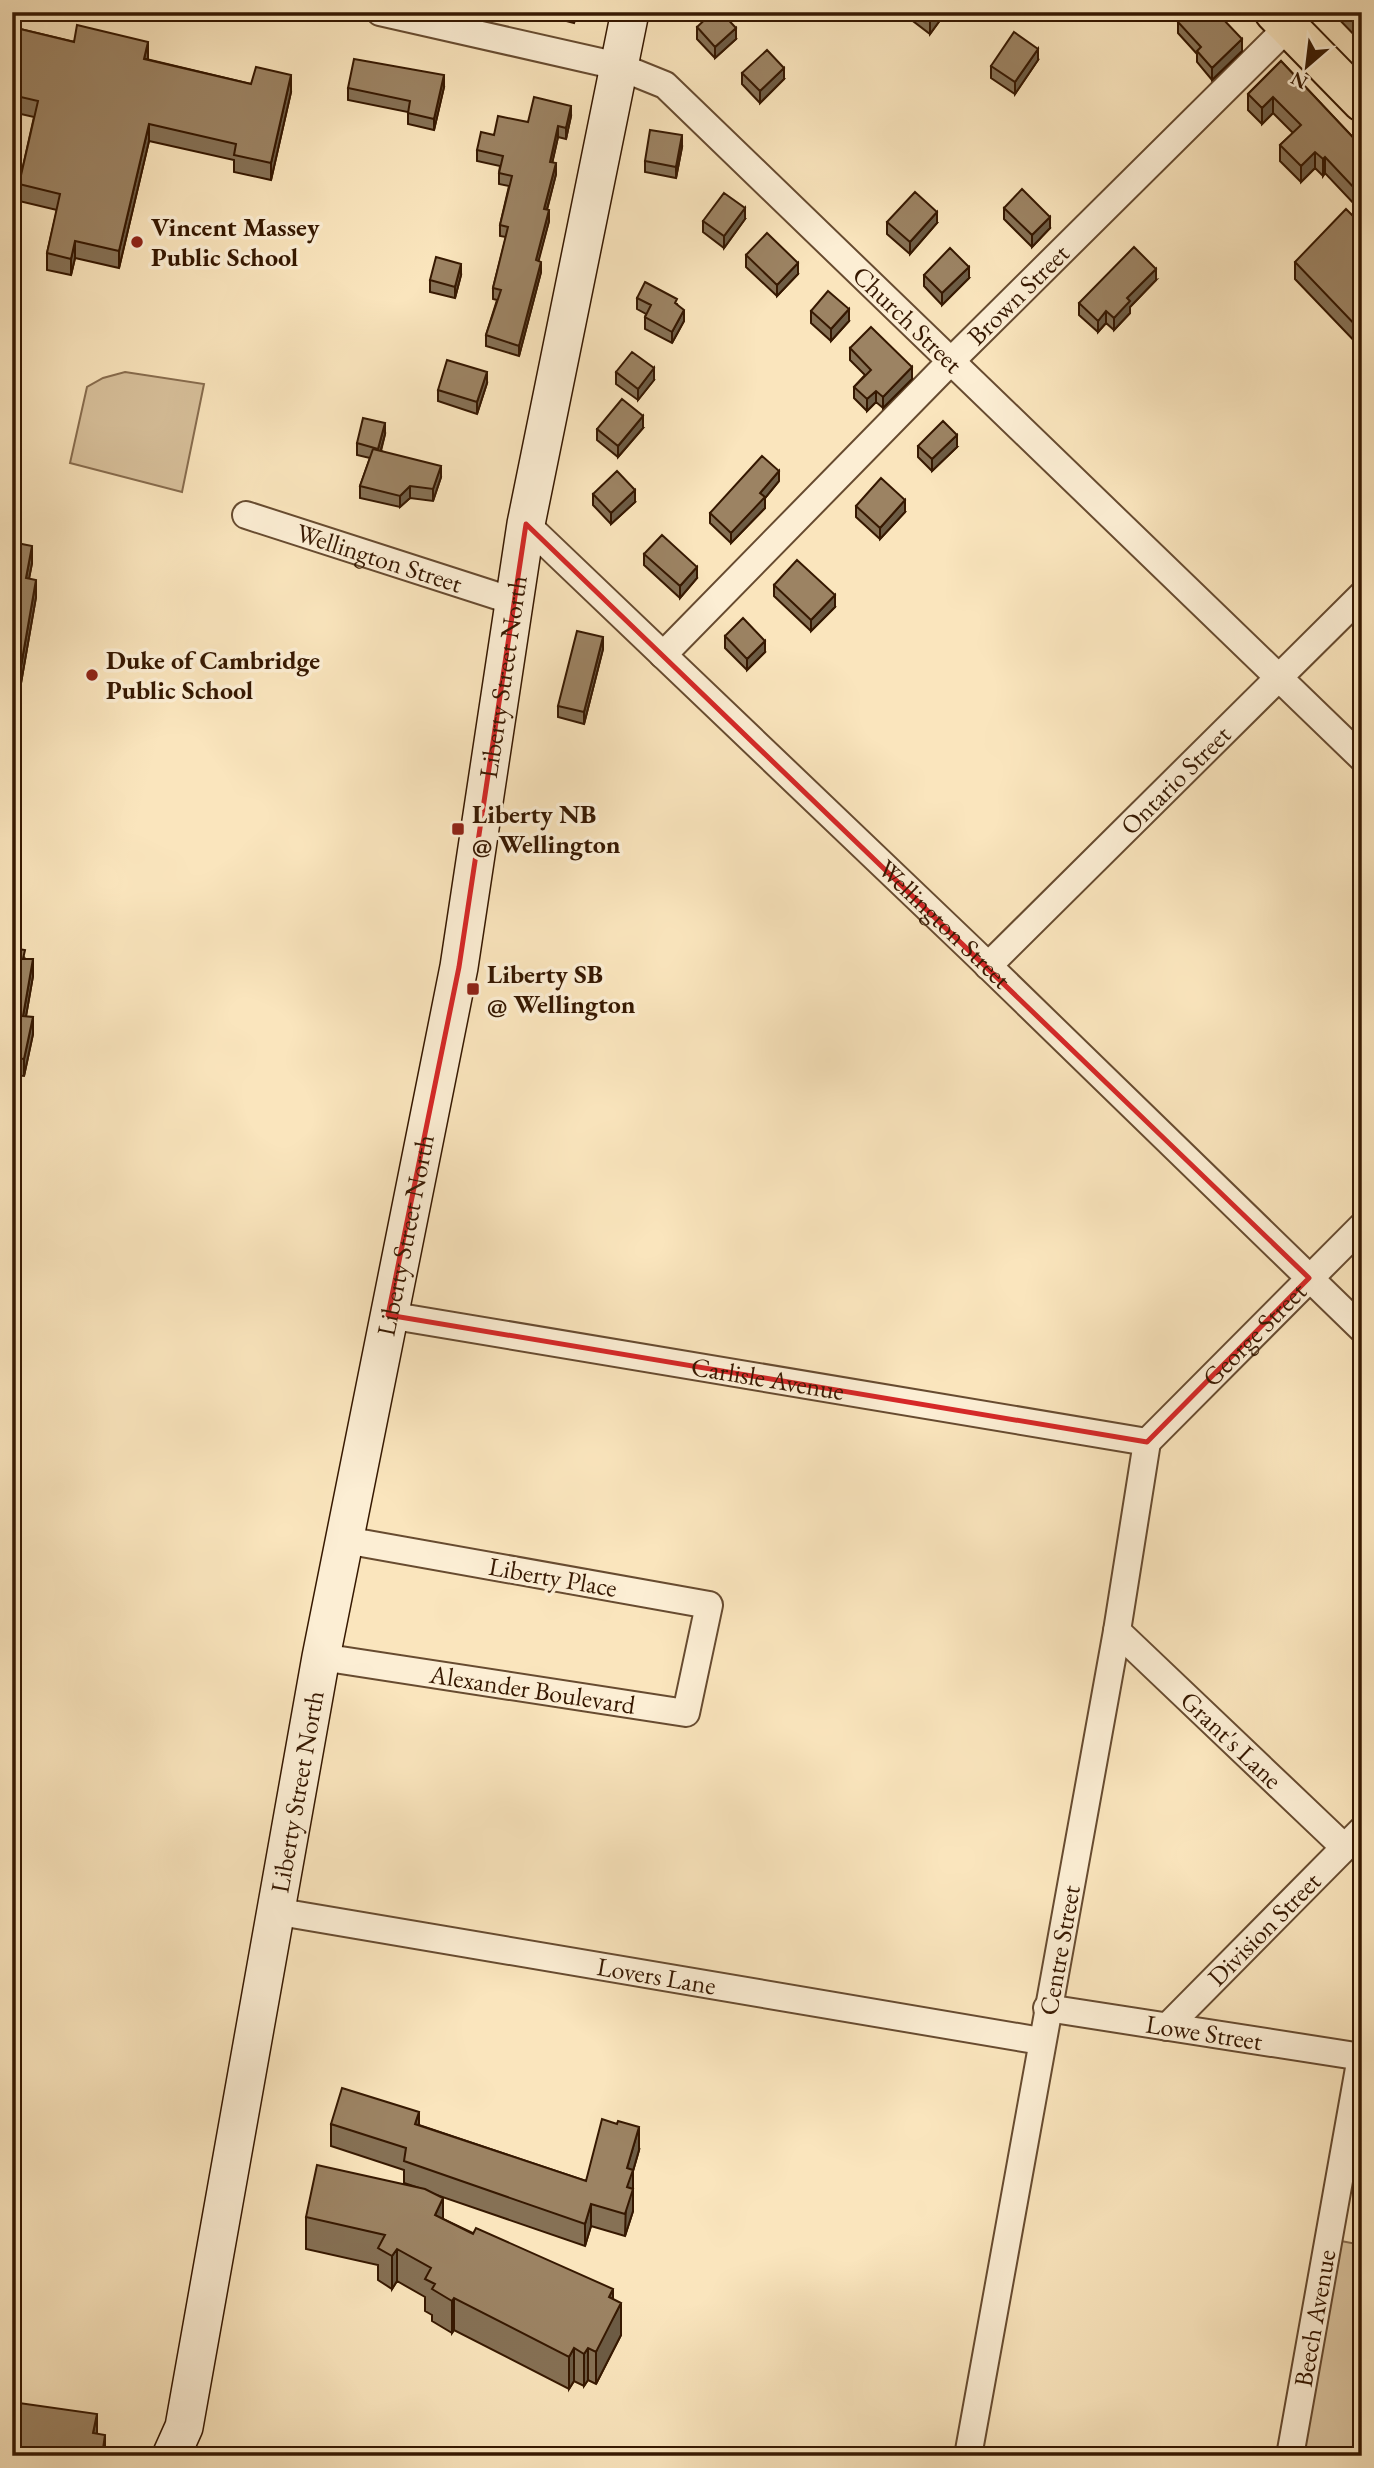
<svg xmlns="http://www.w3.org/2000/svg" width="1374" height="2468" font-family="'EB Garamond',serif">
<rect width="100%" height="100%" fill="#fae5bd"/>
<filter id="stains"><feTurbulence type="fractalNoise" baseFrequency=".00286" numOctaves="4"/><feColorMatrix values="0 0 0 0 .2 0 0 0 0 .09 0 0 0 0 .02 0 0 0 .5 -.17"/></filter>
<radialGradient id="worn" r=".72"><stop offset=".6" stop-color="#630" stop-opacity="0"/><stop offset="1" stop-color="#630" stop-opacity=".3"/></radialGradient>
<path fill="#d9c29d" stroke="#886d4f" stroke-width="2" d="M125,372L204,384L182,492L70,463L87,387L103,378Z
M1341,2241L1362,2245V2456H1302Z"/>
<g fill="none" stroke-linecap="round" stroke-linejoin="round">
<defs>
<g id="street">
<path id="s1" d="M380,12L618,66L665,85L1362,758"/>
<path id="s2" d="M246,515L513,601"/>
<path id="s3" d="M526,524L972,950L1362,1329"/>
<path id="s4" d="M663,655L951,361L1288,27"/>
<path id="s5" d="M988,966L1362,595"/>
<path id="s6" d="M388,1315L1147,1442"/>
<path id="s7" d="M1147,1442L1362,1226"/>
<path id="s8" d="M1117,1631L1344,1847"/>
<path id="s9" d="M321,1657L686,1713L709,1605L345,1540"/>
<path id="s10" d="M274,1911L1041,2041"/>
<path id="s11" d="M1047,2008L1362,2057"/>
<path id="s12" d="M1167,2027L1362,1830"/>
<path id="s13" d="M968,2456L1117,1631L1147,1442"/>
<path id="s14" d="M1290,2456L1361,2057"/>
</g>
<g id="secondary">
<path id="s15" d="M171,2456L184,2427L321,1657L459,967L526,524L630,12"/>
</g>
<path id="primary" d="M1274,12L1362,102"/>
</defs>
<use href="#street" stroke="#674b30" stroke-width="30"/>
<use href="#secondary" stroke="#361801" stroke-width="40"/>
<use href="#primary" stroke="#361801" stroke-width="42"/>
<use href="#street" stroke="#fceed4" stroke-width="26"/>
<use href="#secondary" stroke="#fceed4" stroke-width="37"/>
<use href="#primary" stroke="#fae5bd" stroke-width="38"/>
</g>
<path fill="#867155" stroke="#361801" stroke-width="2" d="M532,12H577L574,23Z
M901,12H946L930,34Z
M1332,12H1362V43Z
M1178,22L1226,23L1242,51L1212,80L1197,62V54L1178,33Z
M12,27L251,84L291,92L271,180L234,172V160L149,141L119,268L75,258L71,275L47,270V253L57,210L19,201V184L34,117L12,112Z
M697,27L736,39L715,58L697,39Z
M1038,60L1015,94L991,78V66Z
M1281,61L1362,147V204L1358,208L1325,173L1323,176L1315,168L1301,182L1280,161V145L1293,133L1273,113L1262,124L1248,110V94Z
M742,73L784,79L760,103L742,84Z
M444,87L434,130L408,124V112L348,100V88Z
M571,116L566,139L558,137L552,163L556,174L547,210L549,221L538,261L541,272L519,356L486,346V335L497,300L493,299V288L506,237L500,236V225L509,186L499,184V173L500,166L477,161V150L494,135L528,122Z
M682,147L676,178L645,172V161Z
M1004,208L1050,228L1032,247L1004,219Z
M745,219L724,248L703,232V221Z
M887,222L937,223L910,254L887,234Z
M1362,225V349L1295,279V262Z
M746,255L798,274L777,296L746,267Z
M461,275L455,298L430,292V280Z
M924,275L969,278L942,305L924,286Z
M1156,280L1130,307V313L1114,330L1106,323L1098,332L1079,315V303Z
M637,298L677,304L684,321L672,343L645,329V317L646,314L637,309Z
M811,311L849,321L831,341L811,323Z
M850,348L912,379L883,408L876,402L867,411L854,398V387L865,375L850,360Z
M616,372L654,380L638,400L616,384Z
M487,383L477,414L438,401V390Z
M643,428L618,457L597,440V429Z
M385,434L381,451L441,477L433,501L410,498L400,507L360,498V486L370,458L357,455V443Z
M918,446L957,447L932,471L918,457Z
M779,481L765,498V508L731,543L710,523V513Z
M593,494L635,502L611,524L593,505Z
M856,506L905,512L880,539L856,517Z
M12,542L32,563L29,578L36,597L17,706L12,705Z
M644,554L697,578L680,598L644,565Z
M774,585L835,607L811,631L774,596Z
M725,636L765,652L747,670L725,648Z
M603,649L584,724L558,717V706Z
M25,959L33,976L26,1016L33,1034L24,1076L15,1075L12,1088Z
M331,2124L419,2125L586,2181L639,2150L633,2171V2211L625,2236L591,2226L585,2246L434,2194L443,2219L613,2299L621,2335L596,2384L588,2380L584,2386L574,2381L569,2389L454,2330L452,2333L432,2321V2315L425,2311V2297L397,2281L392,2289L378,2280V2265L306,2249V2217L416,2187L404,2183V2170L331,2146Z"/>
<path fill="#6d5c45" stroke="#361801" stroke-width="2" d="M574,12H577L574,23Z
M930,12H946L930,34Z
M736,28V39L715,58V47Z
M1242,39V51L1212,80V68Z
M148,42V59H144Z
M1038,49V60L1015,94V82Z
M784,68V79L760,103V91Z
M291,75V92L271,180V163Z
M444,75V87L434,130V119Z
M1273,97V113L1262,124V108Z
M571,106V116L566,139V128Z
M149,124V141L119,268V251Z
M558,126V137L550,173V162Z
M682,135V147L676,178V167Z
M1315,152V168L1301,182V166Z
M1325,157V173L1323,176V159Z
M556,163V174L544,220V209Z
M1362,188V204L1358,208V192Z
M745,208V219L724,248V236Z
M549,210V221L536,271V260Z
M937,212V223L910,254V242Z
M1050,217V228L1032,247V235Z
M75,241V258L71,275V259Z
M541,262V272L519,356V346Z
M798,263V274L777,296V285Z
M461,264V275L455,298V287Z
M969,267V278L942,305V293Z
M1156,269V280L1130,307V313L1114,330V318L1127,298Z
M849,309V321L831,341V329Z
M684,310V321L672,343V332Z
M1106,311V323L1098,332V321Z
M912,367V379L883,408V397Z
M654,368V380L638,400V389Z
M487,372V383L477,414V402Z
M876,391V402L867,411V399Z
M643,416V428L618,457V446Z
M385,423V434L378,460V449Z
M957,435V447L932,471V459Z
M441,466V477L433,501V489Z
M779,471V481L765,498V508L731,543V533L760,493Z
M410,486V498L400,507V496Z
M635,490V502L611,524V513Z
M905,500V512L880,539V528Z
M32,546V563L26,595V578Z
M697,567V578L680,598V586Z
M36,580V597L17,706V689Z
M835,595V607L811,631V620Z
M603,637V649L584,724V712Z
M765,641V652L747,670V659Z
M33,959V976L23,1033V1016Z
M33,1017V1034L24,1076V1059Z
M15,1058V1075L12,1088V1071Z
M419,2112V2134L415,2124Z
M639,2127V2150L633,2171V2211L625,2236L627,2168Z
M443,2198V2230L435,2215Z
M591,2204V2226L585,2246V2224Z
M397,2249V2281L392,2289V2256Z
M613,2289V2318L621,2303V2335L596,2384V2352L609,2297Z
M454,2298V2330L452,2333V2301Z
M574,2348V2381L569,2389V2357Z
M588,2348V2380L584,2386V2354Z
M97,2414V2436L93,2433Z
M105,2435V2456H102Z"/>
<path fill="#9c8363" stroke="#361801" stroke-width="2" d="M713,12H721L736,28L715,47L697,27Z
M1188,12H1225L1226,14L1222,18L1242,39L1212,68L1197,51L1201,47L1178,22Z
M1348,12H1362V26Z
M77,25L148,42L144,59L251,84L256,67L291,75L271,163L234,155L236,144L149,124L119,251L75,241L71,259L47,253L60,194L19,184L38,101L12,95V27L74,42Z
M1014,32L1038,49L1015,82L991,66Z
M767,50L784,68L760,91L742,73Z
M354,59L444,75L434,119L408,113L410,101L348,88Z
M1281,61L1362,147V188L1358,192L1325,157L1323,159L1315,152L1301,166L1280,145L1301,125L1273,97L1262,108L1248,94Z
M534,97L571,106L566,128L558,126L550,162L556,163L544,209L549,210L536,260L541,262L519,346L486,335L501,290L493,288L508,227L500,225L512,176L499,173L503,156L477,150L481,132L494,135L498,116L528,122Z
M650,130L682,135L676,167L645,161Z
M1022,189L1050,217L1032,235L1004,208Z
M915,192L937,212L910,242L887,222Z
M724,193L745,208L724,236L703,221Z
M1346,209L1362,225V332L1295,262Z
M767,233L798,263L777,285L746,255Z
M1134,247L1156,269L1127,298L1130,301L1114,318L1106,311L1098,321L1079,303Z
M950,248L969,267L942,293L924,275Z
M436,257L461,264L455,287L430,280Z
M645,282L677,299L675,303L684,310L672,332L645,317L651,305L637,298Z
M828,291L849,309L831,329L811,311Z
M871,327L912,367L883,397L876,391L867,399L854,387L871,370L850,348Z
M632,352L654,368L638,389L616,372Z
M447,360L487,372L477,402L438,390Z
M622,399L643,416L618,446L597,429Z
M363,418L385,423L378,449L357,443Z
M943,421L957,435L932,459L918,446Z
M373,449L441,466L433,489L410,486L400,496L360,486Z
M762,456L779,471L760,493L765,497L731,533L710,513Z
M617,471L635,490L611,513L593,494Z
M881,478L905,500L880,528L856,506Z
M662,535L697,567L680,586L644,554Z
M12,542L32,546L26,578L36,580L17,689H12Z
M797,560L835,595L811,620L774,585Z
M743,618L765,641L747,659L725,636Z
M577,631L603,637L584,712L558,706Z
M12,948L25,950L23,959H33L23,1016L33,1017L24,1059L15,1058L12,1071Z
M342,2088L419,2112L415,2124L586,2181L602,2119L617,2124L618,2121L639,2127L627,2168L633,2170L627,2187L633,2189L625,2214L591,2204L585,2224L404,2161L406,2148L331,2124Z
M317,2165L425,2189L443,2198L435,2215L473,2234L476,2228L613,2289L609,2297L621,2303L596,2352L588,2348L584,2354L574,2348L569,2357L454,2298L452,2301L432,2289L435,2284L425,2279L431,2268L397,2249L392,2256L378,2248L385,2235L306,2217Z
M19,2403L97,2414L93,2433L105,2435L102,2456H12V2436Z"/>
<path fill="none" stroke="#d62828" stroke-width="5" stroke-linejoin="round" d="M526,524L1309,1278L1147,1442L388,1315L459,967Z"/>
<g fill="#8f2418" stroke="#fceed4" stroke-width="2.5">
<circle cx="137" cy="242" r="7"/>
<circle cx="92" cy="675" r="7"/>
<rect x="451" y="822" width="14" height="14" rx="3.5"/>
<rect x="466" y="982" width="14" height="14" rx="3.5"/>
</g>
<g text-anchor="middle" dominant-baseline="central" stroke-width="7" stroke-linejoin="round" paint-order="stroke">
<g font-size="26" font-weight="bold" fill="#361801" stroke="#fceed4" text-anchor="start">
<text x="151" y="227">Vincent Massey<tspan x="151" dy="30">Public School</tspan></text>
<text x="106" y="660">Duke of Cambridge<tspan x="106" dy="30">Public School</tspan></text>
<text x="472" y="814">Liberty NB<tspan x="472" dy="30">@ Wellington</tspan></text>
<text x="487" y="974">Liberty SB<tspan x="487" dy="30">@ Wellington</tspan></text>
</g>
<g font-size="26" fill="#361801" stroke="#fceed4">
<text stroke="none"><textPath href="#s4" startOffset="506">Brown Street</textPath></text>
<text stroke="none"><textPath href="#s1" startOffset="632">Church Street</textPath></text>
<text stroke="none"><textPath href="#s2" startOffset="140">Wellington Street</textPath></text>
<text stroke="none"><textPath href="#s15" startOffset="1811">Liberty Street North</textPath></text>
<text stroke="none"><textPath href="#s5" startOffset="264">Ontario Street</textPath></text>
<text stroke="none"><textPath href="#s3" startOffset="579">Wellington Street</textPath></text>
<text stroke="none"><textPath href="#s15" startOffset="1244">Liberty Street North</textPath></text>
<text stroke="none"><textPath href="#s7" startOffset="152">George Street</textPath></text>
<text stroke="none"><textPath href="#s6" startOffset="385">Carlisle Avenue</textPath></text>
<text transform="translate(553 1577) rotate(10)">Liberty Place</text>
<text stroke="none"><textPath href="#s9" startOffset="214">Alexander Boulevard</textPath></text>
<text stroke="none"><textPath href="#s8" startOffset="158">Grant's Lane</textPath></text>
<text stroke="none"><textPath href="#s15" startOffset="677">Liberty Street North</textPath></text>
<text stroke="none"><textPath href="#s12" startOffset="138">Division Street</textPath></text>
<text stroke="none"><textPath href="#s13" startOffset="514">Centre Street</textPath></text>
<text stroke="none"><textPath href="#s10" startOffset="388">Lovers Lane</textPath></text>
<text stroke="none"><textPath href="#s11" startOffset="159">Lowe Street</textPath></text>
<text stroke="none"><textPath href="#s14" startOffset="140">Beech Avenue</textPath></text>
</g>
</g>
<rect width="1374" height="2468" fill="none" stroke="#fae5bd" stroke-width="42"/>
<rect x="14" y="14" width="1346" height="2440" fill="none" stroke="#361801" stroke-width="3.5"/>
<rect x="21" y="21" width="1332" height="2426" fill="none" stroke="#361801" stroke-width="2"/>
<g transform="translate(1307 66) rotate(208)" stroke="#fceed4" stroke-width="5" paint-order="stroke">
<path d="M0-5L12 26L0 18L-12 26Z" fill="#361801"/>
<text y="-10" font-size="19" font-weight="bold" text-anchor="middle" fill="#361801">N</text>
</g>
<rect width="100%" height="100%" filter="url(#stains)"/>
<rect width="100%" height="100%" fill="url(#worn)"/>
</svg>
